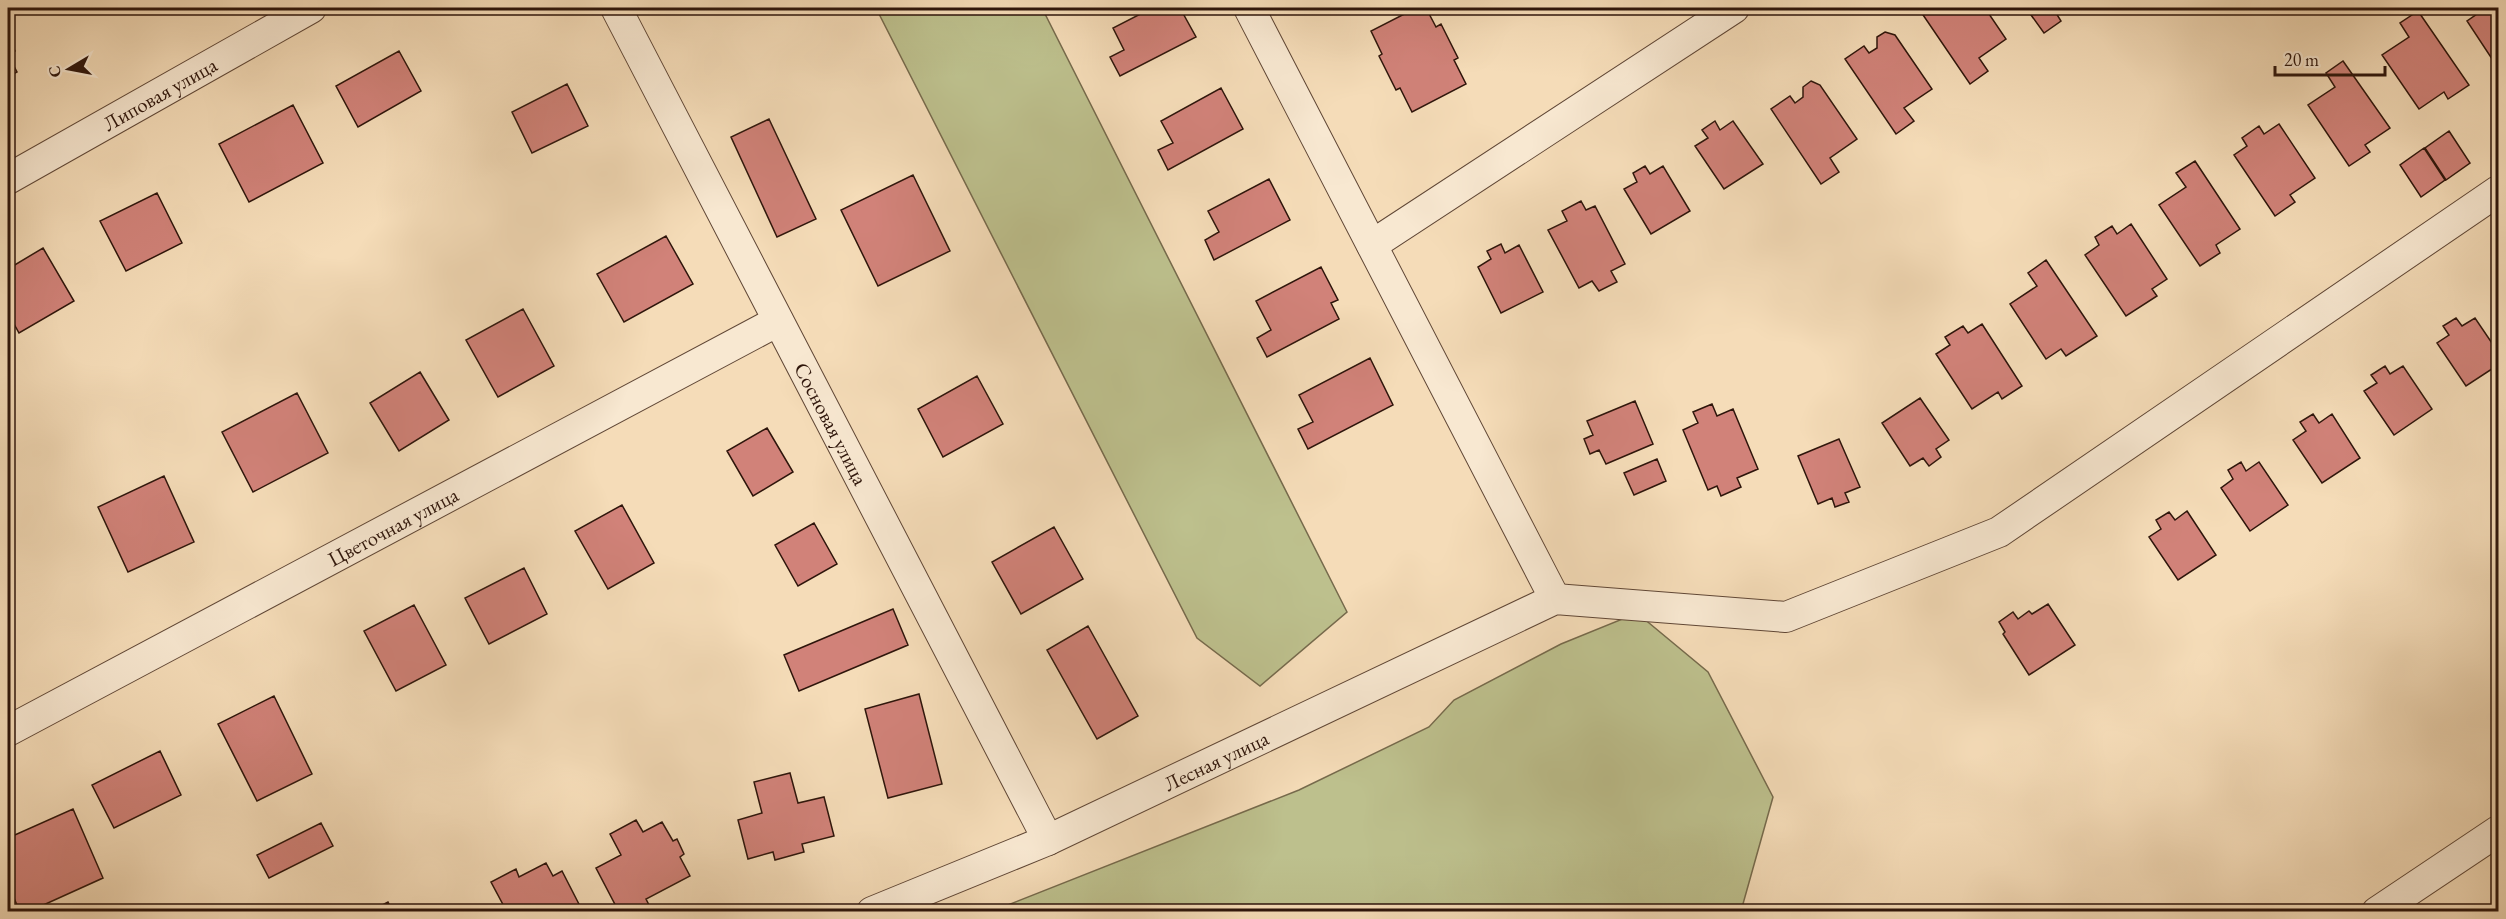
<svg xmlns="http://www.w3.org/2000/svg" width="2506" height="919" font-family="'EB Garamond',serif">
<rect width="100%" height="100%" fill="#f5dcb8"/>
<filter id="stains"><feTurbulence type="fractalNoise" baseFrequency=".00333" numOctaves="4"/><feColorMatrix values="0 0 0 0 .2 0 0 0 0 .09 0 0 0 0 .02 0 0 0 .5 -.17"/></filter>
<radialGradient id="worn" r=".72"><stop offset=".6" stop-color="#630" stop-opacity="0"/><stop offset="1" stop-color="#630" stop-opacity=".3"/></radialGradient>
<path fill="#bdc08d" stroke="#766a4c" stroke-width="1.5" d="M876,8H1042L1347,612L1260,686L1197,638Z
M1637,613L1708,672L1773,797L1741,911L990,912L1299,790L1429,727L1454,700L1561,644Z"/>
<path fill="#d18279" stroke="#2e150b" stroke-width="1.5" d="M1152,8H1180L1196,37L1120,76L1110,57L1124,50L1113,28Z
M1416,8H1426L1436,27L1441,24L1458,58L1454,60L1466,84L1412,112L1400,88L1396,90L1379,56L1382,54L1371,31Z
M1921,8H1985L2006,39L1979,58L1988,71L1970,84L1919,9Z
M2026,8H2053L2061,21L2044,33Z
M2478,8H2498V68L2467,21L2480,12Z
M2418,11L2469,85L2448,99L2444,92L2419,109L2382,55L2409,37L2400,23Z
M1885,32L1895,35L1932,89L1904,108L1914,121L1896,134L1845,59L1864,46L1869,53L1877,48V37Z
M9,39L15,51L8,55L17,72L8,77V40Z
M399,51L421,91L358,127L336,86Z
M2343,61L2390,128L2365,145L2370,152L2349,166L2308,105L2335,87L2326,73Z
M1811,81L1820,85L1857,139L1830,158L1839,172L1821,184L1771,109L1790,96L1795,103L1803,97V87Z
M567,84L588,126L532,153L512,112Z
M1221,88L1243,129L1168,170L1158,150L1173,143L1161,121Z
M293,105L323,163L249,202L219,144Z
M769,119L816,219L777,237L731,137Z
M1715,121L1720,130L1733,121L1763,164L1724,189L1695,146L1708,138L1702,130Z
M2279,124L2315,178L2290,195L2295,202L2275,216L2234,155L2247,146L2242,138L2259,126L2264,134Z
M2449,131L2470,163L2446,180L2425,148Z
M2424,148L2445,180L2421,197L2400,165Z
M2195,161L2240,229L2216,245L2220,253L2200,266L2159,205L2186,187L2176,173Z
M1645,166L1650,174L1663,166L1690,211L1651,234L1624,189L1637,182L1633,173Z
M913,175L950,251L878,286L841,210Z
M1269,179L1290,220L1214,260L1205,240L1219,232L1208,211Z
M157,193L182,243L126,271L100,221Z
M1581,201L1586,210L1595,206L1625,264L1611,271L1617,282L1599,291L1592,281L1579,288L1548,230L1567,221L1562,211Z
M2131,224L2167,279L2152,289L2157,296L2126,316L2085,255L2099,245L2095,237L2112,226L2117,234Z
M666,236L693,284L624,322L597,274Z
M1501,244L1505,253L1519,245L1543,292L1501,313L1478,267L1491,259L1487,251Z
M43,248L74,301L19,333L8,313V269Z
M2046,260L2097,336L2066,356L2061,349L2046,359L2010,304L2037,286L2028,273Z
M1321,267L1338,300L1331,303L1339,319L1267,357L1257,338L1271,330L1256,301Z
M523,309L554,366L498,397L466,340Z
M2456,318L2462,326L2475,318L2498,352V365L2466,386L2437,343L2449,335L2443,326Z
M1982,324L2022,386L2002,399L1998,392L1972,409L1936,354L1950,345L1945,337L1963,326L1968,333Z
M1370,358L1393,405L1308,449L1298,429L1313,422L1299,395Z
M2385,366L2390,374L2403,366L2432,409L2394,435L2364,391L2377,383L2371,375Z
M420,372L449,420L399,451L370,403Z
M977,376L1003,424L943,457L918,409Z
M297,393L328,453L253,492L222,432Z
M1920,398L1949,440L1936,449L1941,457L1929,466L1923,458L1910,466L1882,423Z
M1635,401L1653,444L1606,464L1599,450L1590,454L1584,439L1593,435L1587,421Z
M1712,404L1717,416L1733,409L1758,469L1737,478L1741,487L1721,496L1717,486L1708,490L1683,430L1698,423L1693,412Z
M2313,414L2319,423L2332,414L2360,458L2322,483L2293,440L2306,431L2300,422Z
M767,428L793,472L753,496L727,451Z
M1839,439L1860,487L1845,493L1849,502L1835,507L1832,498L1818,504L1798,456Z
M1657,459L1666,481L1634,495L1624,473Z
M2241,462L2246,471L2259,462L2288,505L2250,531L2221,488L2233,479L2228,470Z
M164,476L194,542L128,572L98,507Z
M622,505L654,563L608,589L575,531Z
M2187,511L2216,555L2178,580L2149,537L2161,529L2156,520L2169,512L2175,520Z
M814,523L837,564L798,586L775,545Z
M1054,527L1083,579L1021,614L992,562Z
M524,568L547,614L489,644L465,598Z
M2048,604L2075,645L2029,675L2003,634L2005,632L1999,622L2013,612L2018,619L2029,611L2032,614Z
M414,605L446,665L396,691L364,631Z
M893,609L908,645L799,691L784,655Z
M1088,626L1138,716L1097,739L1047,650Z
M919,694L942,784L888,798L865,709Z
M274,696L312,774L257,801L218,724Z
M160,751L181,795L114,828L92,785Z
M790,773L798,803L824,797L834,836L802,844L804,852L775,860L773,852L748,859L738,820L762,813L754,782Z
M73,809L103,878L28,912H20L8,884V838Z
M636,820L643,832L662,822L673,841L677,839L684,854L680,857L690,876L646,899L649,905L637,912H619L596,868L621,855L610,834Z
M321,823L333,846L269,878L257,855Z
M546,863L553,876L562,871L583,912H507L491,882L516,869L519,877Z
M388,902L393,912H369Z"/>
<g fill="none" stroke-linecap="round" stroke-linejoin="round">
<defs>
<g id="street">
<path id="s1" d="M616,8L1048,840"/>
<path d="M1249,8L1555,599"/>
<path id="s2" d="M8,179L311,8"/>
<path d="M1372,245L1734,8"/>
<path id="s3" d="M8,731L778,321"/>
<path id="s4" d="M872,912L1048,840L1555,599L1786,617L1999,532L2498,191"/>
<path d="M2377,912L2498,831"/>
</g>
</defs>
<use href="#street" stroke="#604736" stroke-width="32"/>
<use href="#street" stroke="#f8e8d1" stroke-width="30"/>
</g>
<g text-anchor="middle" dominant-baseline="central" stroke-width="6" stroke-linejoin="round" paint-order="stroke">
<g font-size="21" fill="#2e150b" stroke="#f8e8d1">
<text stroke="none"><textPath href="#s2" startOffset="174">Липовая улица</textPath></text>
<text stroke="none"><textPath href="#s1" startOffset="468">Сосновая улица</textPath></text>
<text stroke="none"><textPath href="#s3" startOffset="436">Цветочная улица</textPath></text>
<text stroke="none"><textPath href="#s4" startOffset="376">Лесная улица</textPath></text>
</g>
</g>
<rect width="2506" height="919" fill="none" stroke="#f5dcb8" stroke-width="30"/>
<rect x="9" y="9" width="2488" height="901" fill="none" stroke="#2e150b" stroke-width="3"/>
<rect x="15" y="15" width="2476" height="889" fill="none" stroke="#2e150b" stroke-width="1.5"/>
<g transform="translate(69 69) rotate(260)" stroke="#f8e8d1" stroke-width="4.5" paint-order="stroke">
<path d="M0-4.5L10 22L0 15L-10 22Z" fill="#2e150b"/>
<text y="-9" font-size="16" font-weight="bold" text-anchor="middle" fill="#2e150b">С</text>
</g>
<path d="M2275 66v9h110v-9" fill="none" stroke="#2e150b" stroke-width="3"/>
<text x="2284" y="66" font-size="18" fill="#2e150b" stroke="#f8e8d1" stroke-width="4.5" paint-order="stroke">20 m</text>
<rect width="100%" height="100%" filter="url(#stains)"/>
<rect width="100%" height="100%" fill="url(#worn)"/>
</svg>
